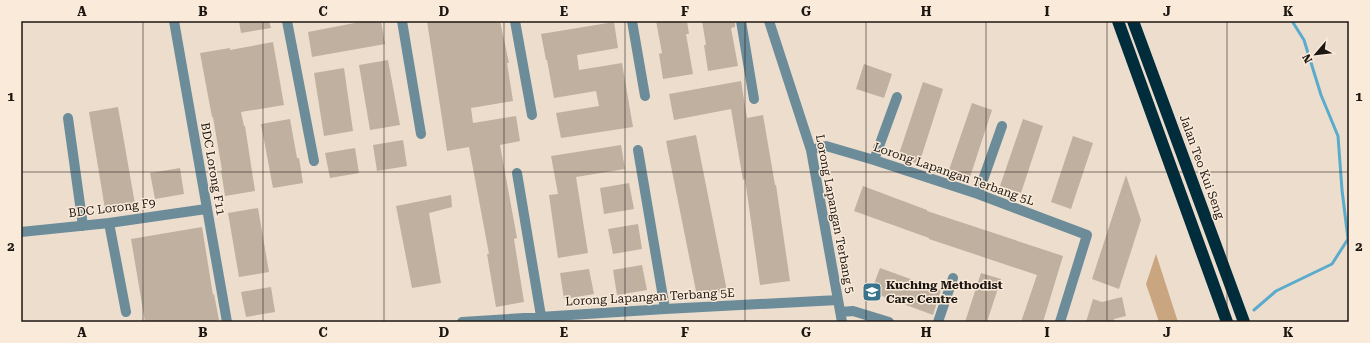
<svg xmlns="http://www.w3.org/2000/svg" width="1370" height="343" font-family="'Roboto Serif',serif">
<rect width="100%" height="100%" fill="#ecddcd"/>
<path fill="#caa680" d="M1156,254L1178,322H1159L1146,284Z"/>
<g fill="none" stroke-linecap="round" stroke-linejoin="round">
<path stroke="#5aabcc" stroke-width="3" d="M1254,310L1276,291L1332,264L1348,239L1342,190L1338,136L1321,95L1304,40L1292,21"/>
</g>
<path fill="#bfb0a0" d="M239,21H269L271,28L241,33Z
M365,21H381L385,44L312,57L308,32Z
M427,21H500L509,63H507L513,101L471,108L473,123L516,116L520,141L500,145L517,238L514,239L524,302L496,307L487,254H489L469,147L447,151Z
M656,21H687L689,34H686L693,74L663,79L659,54L662,53Z
M702,21H735V27L731,28L738,66L708,71L704,45H706Z
M614,22L618,48L577,55L579,70L622,63L633,127L561,138L556,113L599,106L596,91L554,98L547,60H546L541,34Z
M273,42L284,105L241,112L244,126H245L255,191L225,196L221,170H222L213,117H212L200,53L230,48V50Z
M388,60L400,125L370,130L359,65Z
M864,64L892,74L884,98L856,89Z
M344,68L353,131L324,136L314,73Z
M741,81L747,118L763,115L775,185H776L790,281L760,285L745,179L743,180L731,109L674,120L669,94Z
M923,82L943,89L919,164L898,157Z
M972,103L992,110L970,177L949,170Z
M118,107L135,204L105,209L89,112Z
M290,119L297,158H299L303,183L273,188L261,124Z
M1023,119L1043,126L1021,193L1000,186Z
M696,135L727,291L697,296L666,141Z
M1073,136L1093,143L1071,209L1051,202Z
M403,140L407,166L377,171L373,145Z
M621,145L625,169L576,177L588,253L558,258L549,195L558,194L551,156Z
M355,148L359,173L330,178L325,153Z
M180,168L184,194L155,199L150,173Z
M1126,175L1141,220L1119,289L1092,279Z
M629,183L634,209L604,214L600,188Z
M863,186L927,210V211L1063,256L1043,322H1021L1037,275L929,239V238L854,211Z
M451,195L452,207L429,213L441,283L412,288L396,206Z
M258,208L269,272L239,277L228,213Z
M638,224L642,249L613,254L608,229Z
M202,227L213,295L214,294L219,320L206,322H145L131,239Z
M642,265L647,290L617,295L613,270Z
M880,268L941,290L933,315L871,292Z
M589,269L594,294L564,299L560,273Z
M981,273L1001,279L987,322H965Z
M271,287L275,312L246,317L241,292Z
M1122,297L1126,316L1114,319L1113,322H1086L1093,299L1102,302Z"/>
<g fill="none" stroke-linecap="round" stroke-linejoin="round">
<path stroke="#6c8c9a" stroke-width="10" d="M174,21L227,322
M287,21L314,161
M402,21L421,134
M515,21L532,115
M632,21L645,96
M741,21L754,99
M769,21L811,150L842,322
M68,118L83,226
M638,150L665,309
M811,150L826,146L874,160L978,194L1087,235L1060,322
M874,160L897,97
M517,173L541,316
M978,194L1002,126
M109,223L126,312
M21,232L109,223L206,209
M841,312L853,311L889,322
M462,322L665,309L838,300
M938,322L953,278"/>
<path stroke="#002c3c" stroke-width="12" d="M1118,21L1227,322
M1133,21L1244,322"/>
</g>
<path fill="none" stroke="#1d1712" stroke-width="1" stroke-opacity="0.55" d="M143,21V322M263,21V322M384,21V322M504,21V322M625,21V322M745,21V322M866,21V322M986,21V322M1107,21V322M1227,21V322M21,172H1349"/>
<defs>
<symbol id="school-square" viewBox="-11 -11 22 22"><rect x="-9" y="-9" width="18" height="18" rx="4" fill="#39738c" stroke="#f9eada"/><path d="M0-5L7-2L0 1L-7-2ZM-4 1L0 2.5L4 1V4Q0 6-4 4Z" fill="#fff"/></symbol>
</defs>
<g fill-rule="evenodd">
<use href="#school-square" x="861" y="281" width="22" height="22"/>
</g>
<g text-anchor="middle" dominant-baseline="central" stroke-width="3" stroke-linejoin="round" paint-order="stroke">
<g font-size="12" fill="#1d1712" stroke="#f9eada">
<text transform="translate(1202 167) rotate(70)">Jalan Teo Kui Seng</text>
<text transform="translate(213 169) rotate(80)">BDC Lorong F11</text>
<text transform="translate(954 174) rotate(19)">Lorong Lapangan Terbang 5L</text>
<text transform="translate(112 208) rotate(-7)">BDC Lorong F9</text>
<text transform="translate(835 214) rotate(79)">Lorong Lapangan Terbang 5</text>
<text transform="translate(650 297) rotate(-3)">Lorong Lapangan Terbang 5E</text>
</g>
<g font-size="12" font-weight="bold" fill="#1d1712" stroke="#f9eada" text-anchor="start">
<text x="886" y="285">Kuching Methodist<tspan x="886" dy="14">Care Centre</tspan></text>
</g>
</g>
<rect width="1370" height="343" fill="none" stroke="#f9eada" stroke-width="44"/>
<g transform="translate(1316 54) rotate(242)" stroke="#f9eada" stroke-width="3" paint-order="stroke">
<path d="M0-3L7 15L0 10L-7 15Z" fill="#1d1712"/>
<text y="-6" font-size="11" font-weight="bold" text-anchor="middle" fill="#1d1712">N</text>
</g>
<rect x="22" y="22" width="1326" height="299" fill="none" stroke="#1d1712" stroke-width="1.5"/>
<g font-size="13" text-anchor="middle" font-weight="bold" fill="#1d1712">
<text x="82" y="16">A</text>
<text x="203" y="16">B</text>
<text x="323" y="16">C</text>
<text x="444" y="16">D</text>
<text x="564" y="16">E</text>
<text x="685" y="16">F</text>
<text x="806" y="16">G</text>
<text x="926" y="16">H</text>
<text x="1047" y="16">I</text>
<text x="1167" y="16">J</text>
<text x="1288" y="16">K</text>
<text x="11" y="101">1</text>
<text x="1359" y="101">1</text>
<text x="11" y="251">2</text>
<text x="1359" y="251">2</text>
<text x="82" y="337">A</text>
<text x="203" y="337">B</text>
<text x="323" y="337">C</text>
<text x="444" y="337">D</text>
<text x="564" y="337">E</text>
<text x="685" y="337">F</text>
<text x="806" y="337">G</text>
<text x="926" y="337">H</text>
<text x="1047" y="337">I</text>
<text x="1167" y="337">J</text>
<text x="1288" y="337">K</text>
</g>
</svg>
